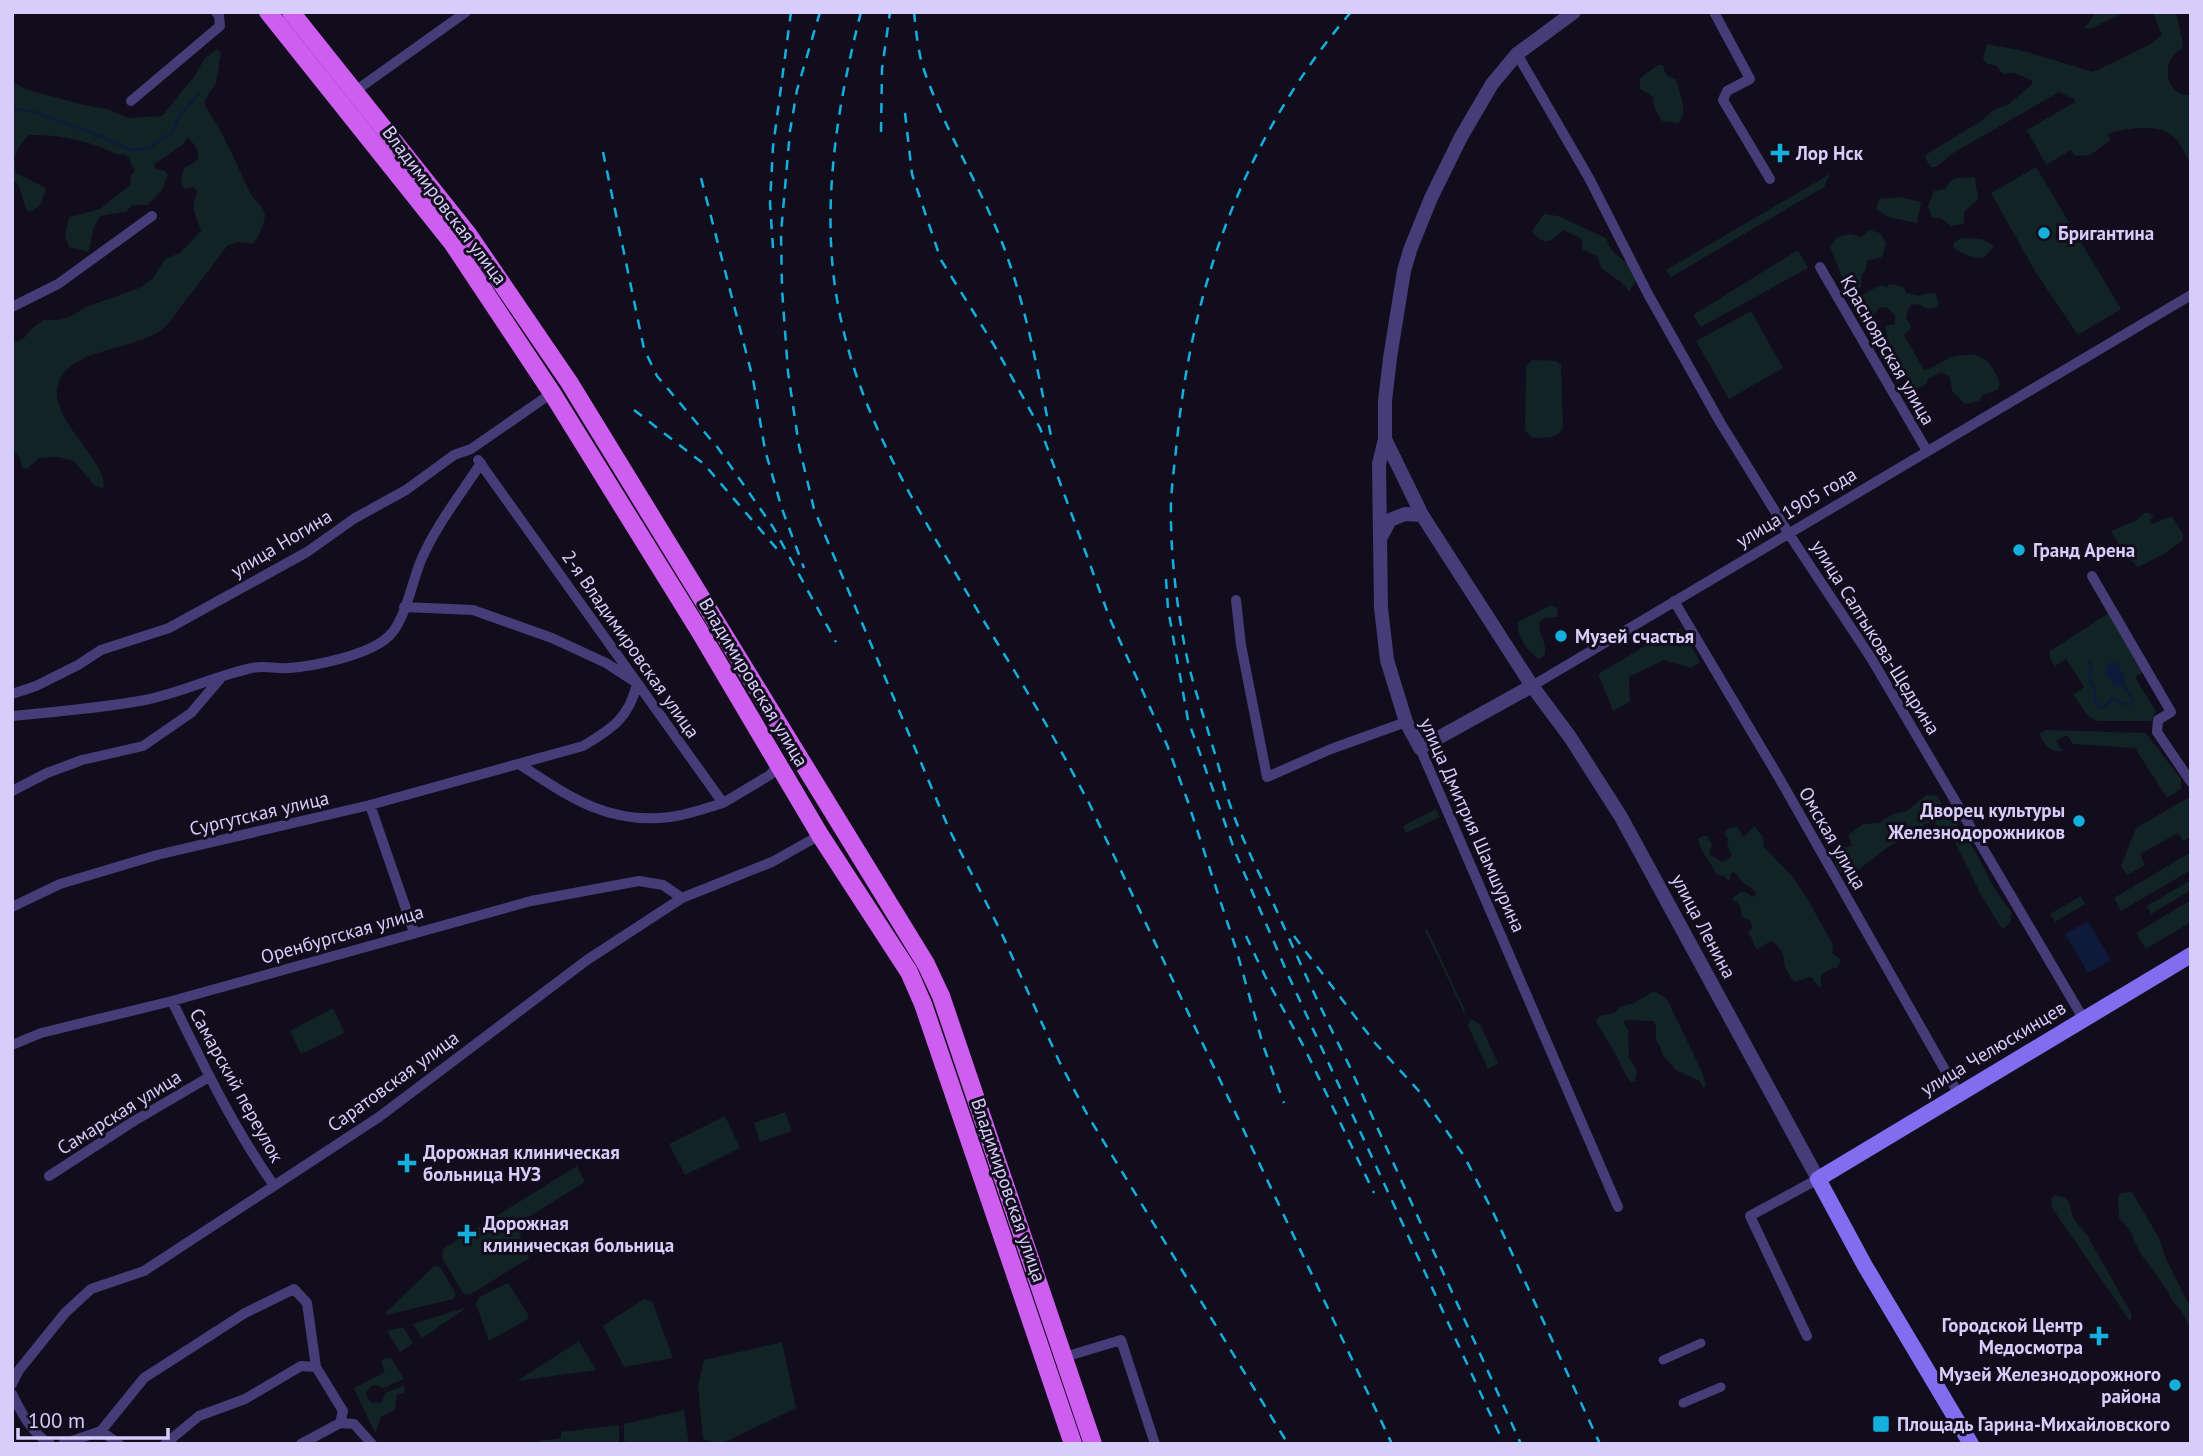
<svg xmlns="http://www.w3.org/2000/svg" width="2203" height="1456" font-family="'PT Sans',sans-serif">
<rect width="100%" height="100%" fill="#120d1c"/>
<path fill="#112325" d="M2096,12H2125L2090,29L2085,28Z
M2153,12L2176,13L2183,44L2182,49C2159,59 2165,97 2191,95V164C2186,157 2184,150 2180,144C2164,120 2130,128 2107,134L2111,140L2090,155L2075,156L2071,150L2046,165L2027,130L2075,102L2074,99L2059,92L1953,153L1936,167H1931L1925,158L1927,154L1981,121L1994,110L2009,104L2030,86L2033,81L2014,73L2003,74L1996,66L1986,63L1983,58L1987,44L2024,51L2093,72L2149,45L2162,35Z
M217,49L221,53L216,83L205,100V106C224,133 236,163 250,193C254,200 264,206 265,215C265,221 258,240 253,244L238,242L228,245L167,325C138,353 70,345 58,385C47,418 112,465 103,489L94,485L74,461L59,457L39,458L27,469L22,468L20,458L12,450V344L24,338L30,330L43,320H58L69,317L86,307L142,287L154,277L165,259L180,253L201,231C196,212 190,214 197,192L195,188L190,187L186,190C179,184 181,175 185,167C205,160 199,150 188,137L182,145L156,163L154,168L165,171L168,175L162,190L148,205H133L125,212L100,216L93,230L89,252L69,247L65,237L69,217L100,209L130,185L131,175L135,171L128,157L123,154L118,155C91,141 60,134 29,135C17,148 12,155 16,173L44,187L46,191L39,206L30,212L26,209L18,184L12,181V81L25,89L84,105L107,109L128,118L162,116L196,74L204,59Z
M1658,65H1663L1666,75L1676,80C1679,94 1690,110 1678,123L1662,121L1654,107L1653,97L1640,89V78Z
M2036,167L2121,309L2078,335L2036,273L1991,193Z
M1830,174L1824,187L1671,277L1666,270Z
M1973,177L1975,178L1978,199L1964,212V224L1951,226L1940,218H1932L1928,206L1934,191L1945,189C1953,175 1958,179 1973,177Z
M1899,197L1921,202L1917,223L1888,217L1876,209L1879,199Z
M1544,214L1558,216L1606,238C1613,261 1633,260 1637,278L1629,292L1622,283L1601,268L1597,256L1582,249V239L1563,230C1552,242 1543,247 1532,231Z
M1869,230L1880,233L1886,244L1882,257L1867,261L1866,269L1861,276V287L1854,291L1842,277L1830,247L1837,237L1851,234L1861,237Z
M1961,238L1982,239L1994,246L1984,258C1974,258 1960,254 1953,247L1954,242Z
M1798,250L1808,268L1701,327L1693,315Z
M1890,284L1904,287L1906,293L1919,296L1927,293H1935L1939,303L1937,307C1928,309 1927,311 1919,304L1911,305L1908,309L1906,319L1910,323L1911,329L1904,335L1924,370C1934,368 1941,362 1949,358C1954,355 1960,356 1966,355C1984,352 1994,367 2000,384L1998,389L1982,396L1979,401L1965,404L1952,391L1950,377L1941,372L1928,379L1926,384L1916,390L1918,395L1913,401L1904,391L1909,389C1910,380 1892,344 1885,338L1887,334L1885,326L1895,324V316L1887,307L1879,308L1874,315L1869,314L1865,302L1860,300L1861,295L1881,285L1886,287Z
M1751,311L1783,368L1729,399L1696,341Z
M1532,360L1556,361L1561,365L1563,427C1558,440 1545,437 1533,438L1525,430L1526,366Z
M2144,513H2149L2154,516L2150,519L2152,524L2172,516L2183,534V540L2162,555L2138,567L2124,553L2111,531L2137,520Z
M1551,605L1558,609L1557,617L1544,618L1540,621C1537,634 1547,641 1545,654L1540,659C1528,653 1516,635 1518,622Z
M2109,613L2145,671L2135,677L2156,712L2151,721H2098L2089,717L2073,695L2084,687L2066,659L2055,666L2050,659V651Z
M1681,628L1700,662L1692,668L1664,660L1629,677L1630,702L1613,711L1598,674L1667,633Z
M2046,730L2146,733L2181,779V789L2167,798L2135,748L2073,744L2067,735L2056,741L2062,751C2049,753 2045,744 2039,734Z
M1926,795L1937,796C1948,816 1964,831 1975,851C1987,872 1995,894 2012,912L2010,922L2004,929L2000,926L1980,893L1952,836L1933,822L1924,824L1921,829L1888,847L1848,878C1834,867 1834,866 1834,848L1852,846L1848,835L1863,824L1879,823L1893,814L1907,811Z
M2186,799H2191V837L2183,841L2178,833L2140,854L2145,865L2127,875L2121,866L2136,828Z
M1436,809L1440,817L1406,833L1403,826Z
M1754,826L1763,837L1764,847L1791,875L1807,898L1833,945L1832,953L1841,960L1836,969L1834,967L1821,975V989L1811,977L1794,982L1785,968L1783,953L1774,942H1769L1757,950C1753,945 1753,937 1748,933L1752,927L1751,921L1742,917L1740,905L1733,900V898L1742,891L1748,893L1751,897L1756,896L1755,891L1744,883L1734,872L1731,873L1730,881L1724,876L1716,874C1711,861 1700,853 1698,839L1702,836H1707L1712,844L1709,854L1722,862L1732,856L1727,845L1729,840L1724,834C1726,830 1733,826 1737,827L1744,837Z
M2191,852V870L2121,911L2114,898Z
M2191,880V890L2151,914L2147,906Z
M2081,896L2085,904L2055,922L2050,914Z
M2191,900V922L2146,949L2136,933Z
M1427,929L1465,1010L1464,1013L1425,930Z
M1654,991L1667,999L1702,1072L1706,1085L1704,1089L1699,1081L1676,1070L1662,1054L1660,1045L1656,1041V1026L1653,1021L1627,1020L1623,1022L1629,1031C1626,1040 1631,1047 1628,1057L1637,1070L1635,1081L1631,1082C1623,1072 1620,1062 1614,1051C1608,1041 1601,1031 1596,1021L1599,1016L1614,1013L1620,1007L1634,1003Z
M331,1009L334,1010L344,1031L343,1034L301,1054L290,1031Z
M1472,1020L1480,1024L1498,1063L1488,1069L1468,1026L1469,1021Z
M785,1112L792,1131L760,1142L754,1123Z
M725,1116L740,1148L685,1175L669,1144Z
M577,1166L585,1182L525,1219L530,1229L519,1235L528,1251L529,1258L470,1295L463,1293L442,1258L443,1249Z
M2132,1192L2159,1238L2166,1259L2191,1309V1329L2180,1309L2172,1301L2168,1291L2140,1253L2129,1229L2119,1218L2118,1197L2121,1193Z
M2055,1195L2065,1198L2069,1202L2073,1218L2087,1235L2127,1306L2132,1316L2130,1321L2052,1208L2051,1198Z
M434,1266L440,1267L456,1294L453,1299L387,1315L386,1312Z
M508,1283L528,1314V1319L489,1341L476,1304L479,1297Z
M644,1299L652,1301L673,1358L624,1367L603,1326Z
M464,1308L465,1309L422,1338L413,1324Z
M403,1327L413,1343L400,1352L387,1331Z
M579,1341L596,1370L517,1381Z
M782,1342L796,1408L721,1444L703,1439L698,1386L704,1360Z
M385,1358H391L404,1379L383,1388L377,1385L371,1386L366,1392C367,1402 373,1405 382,1402L385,1393L405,1385L404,1393L397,1394L395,1410L381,1417L375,1433L354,1388L385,1372L381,1362Z
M684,1410L689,1444H635L624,1441V1424Z
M619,1425V1442L614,1444H539V1441L561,1438V1432Z"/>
<path fill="#0f1939" d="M2116,662L2125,677L2123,685L2115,687L2105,672L2109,663Z
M2088,921L2111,960L2088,973L2065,934Z"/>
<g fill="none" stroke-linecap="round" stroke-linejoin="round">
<path stroke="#0f1939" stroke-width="2.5" d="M12,109L35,112L103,137L130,150L149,148L171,133L182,113L199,94
M2088,662L2092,666L2089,679L2095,688L2094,700L2099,707L2103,708L2112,699L2128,705L2132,702L2133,699L2123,685"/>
<path stroke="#463c77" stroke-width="9" d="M1663,1360L1701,1343
M1683,1403L1721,1387"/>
<path stroke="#463c77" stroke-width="10" d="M1714,12L1750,79L1727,91L1723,100L1770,179
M1517,54L1589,178L1648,294L1720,422L1789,534L1871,658L2083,1018
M351,94L466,12
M131,101L220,26L219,16L216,12
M1820,267L1927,451
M12,307L58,284L152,216
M478,460L723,803L770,775L779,764
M2092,576L2171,712L2158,720L2157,732L2191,782
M1236,600L1241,645L1267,777L1331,749L1406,722
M1674,601L1778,776L1958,1093
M1532,686L2191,295
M12,694L36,686L78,665L101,650L169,628L307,552L355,518L406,490L454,455L471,449L552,393
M12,716C56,712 101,708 145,700C181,693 215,676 252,668C264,665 276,669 289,668C315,666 370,655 389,636C406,620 412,580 422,558C437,524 461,494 481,463
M1420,748L1618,1207
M519,764C568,796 607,825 670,817C688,815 706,808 723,803
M12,791L47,773L82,760L143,746L191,713L220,679
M370,805L414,932
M12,907L60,884L157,855L370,805L583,746C612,729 630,717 637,683L606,663L552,638L473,610L404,607
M172,1001C203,1064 233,1127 273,1184
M12,1045L41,1033L172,1001L531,901L639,881L663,885L682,898
M49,1176L134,1121L209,1077
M1807,1336L1750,1216L1818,1179
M1071,1355L1121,1340L1155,1444
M12,1384L19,1370L65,1313L91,1289L144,1271L379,1117L587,960L682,898L772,862L820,835
M12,1394C22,1414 31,1432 50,1444
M340,1423L354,1424L372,1444
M101,1431L144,1378L245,1313L294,1289L307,1303L316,1367L343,1411L340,1423
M63,1444L101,1431L119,1444
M165,1444L199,1416L245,1399L301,1366L316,1367
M301,1444L340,1423"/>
<path stroke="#463c77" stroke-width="14" d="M1385,439L1422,515L1532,686L1570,737L1621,817L1818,1179
M1381,537L1390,520L1405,514L1422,515
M1532,686L1420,748L1406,722L1387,660L1381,608L1379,464L1385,439V401L1390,358L1404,271L1410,250L1431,198L1461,137L1492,84L1517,54L1574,12"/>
<path stroke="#826df1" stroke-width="16" d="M1971,1444L1865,1266L1818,1179L2191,955"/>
<path stroke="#cd5ef0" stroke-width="18" d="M268,12L453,244L552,393L700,632L820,835L909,972L923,1004L1073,1444
M291,12L468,234L569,382L926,964L941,996L1093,1444"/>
<path stroke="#15afde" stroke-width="2.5" stroke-dasharray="10 9" stroke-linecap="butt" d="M820,12L797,90L790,131L781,233L782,289L788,372L799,446L814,509L949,829L1001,932L1059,1061L1088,1116L1288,1444
M861,12C837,106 820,209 838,305C857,408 907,491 959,579C986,626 1016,672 1043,719C1059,747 1074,775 1089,803L1392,1444
M914,12C916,31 918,52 924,70C945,131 980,185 1003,245C1026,306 1038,372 1051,436
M1351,12C1246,135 1193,281 1177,440C1175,461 1172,481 1171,502C1170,550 1176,601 1185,648C1191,680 1202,710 1211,741C1219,766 1225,792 1234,816C1246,848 1262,879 1276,909C1299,961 1322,1012 1348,1063L1521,1444
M905,113L912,174L941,260L994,345L1040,428L1110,619L1167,745L1187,799L1237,952L1263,1045L1284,1103
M881,132L882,69L890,12
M603,152L644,349L657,376L718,448L773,527L836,642
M701,178L753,379L765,450L782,509L804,568
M773,248L770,203L773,147L791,12
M634,410L704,464L777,549
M1166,579L1168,609L1188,720L1236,854L1289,977L1504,1444
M1246,936L1265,976L1304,1047L1374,1193
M1294,936L1375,1043L1418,1090L1464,1156L1492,1210L1600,1444"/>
</g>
<g fill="#15afde" stroke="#120d1c" stroke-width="2.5">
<path d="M1776.5 142.5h7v7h7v7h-7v7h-7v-7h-7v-7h7z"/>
<circle cx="2044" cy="233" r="7"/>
<circle cx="2019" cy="550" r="7"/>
<circle cx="1561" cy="636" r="7"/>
<circle cx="2079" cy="821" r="7"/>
<path d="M403.5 1152.5h7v7h7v7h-7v7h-7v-7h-7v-7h7z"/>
<path d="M463.5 1223.5h7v7h7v7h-7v7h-7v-7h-7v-7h7z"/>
<path d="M2095.5 1325.5h7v7h7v7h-7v7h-7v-7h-7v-7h7z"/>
<circle cx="2175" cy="1385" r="7"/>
<rect x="1872" y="1415" width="18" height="18" rx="3.5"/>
</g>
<g text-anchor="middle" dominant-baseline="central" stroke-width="6" stroke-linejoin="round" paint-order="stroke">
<g font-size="19" font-weight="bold" fill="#d8cdfa" stroke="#120d1c" text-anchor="start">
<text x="1796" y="153">Лор Нск</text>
<text x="2058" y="233">Бригантина</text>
<text x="2033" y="550">Гранд Арена</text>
<text x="1575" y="636">Музей счастья</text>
<text x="2065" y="810" text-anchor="end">Дворец культуры<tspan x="2065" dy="22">Железнодорожников</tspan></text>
<text x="423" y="1152">Дорожная клиническая<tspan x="423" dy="22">больница НУЗ</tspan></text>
<text x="483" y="1223">Дорожная<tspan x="483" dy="22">клиническая больница</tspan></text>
<text x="2083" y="1325" text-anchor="end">Городской Центр<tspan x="2083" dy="22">Медосмотра</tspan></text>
<text x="2161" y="1374" text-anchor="end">Музей Железнодорожного<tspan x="2161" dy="22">района</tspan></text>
<text x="1897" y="1424">Площадь Гарина-Михайловского</text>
</g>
<g font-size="19" fill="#d8cdfa" stroke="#120d1c">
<text transform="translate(445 205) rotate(53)">Владимировская улица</text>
<text transform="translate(1888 350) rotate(60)">Красноярская улица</text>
<text transform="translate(1796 507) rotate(-31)">улица 1905 года</text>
<text transform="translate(281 543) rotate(-31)">улица Ногина</text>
<text transform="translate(1876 637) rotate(58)">улица Салтыкова-Щедрина</text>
<text transform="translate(631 644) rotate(55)">2-я Владимировская улица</text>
<text transform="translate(754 682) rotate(59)">Владимировская улица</text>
<text transform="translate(259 813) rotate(-13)">Сургутская улица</text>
<text transform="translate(1473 825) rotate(66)">улица Дмитрия Шамшурина</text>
<text transform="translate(1833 838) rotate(60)">Омская улица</text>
<text transform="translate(1704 926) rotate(62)">улица Ленина</text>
<text transform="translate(342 934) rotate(-16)">Оренбургская улица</text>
<text transform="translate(1993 1048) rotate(-31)">улица Челюскинцев</text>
<text transform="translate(393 1081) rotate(-36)">Саратовская улица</text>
<text transform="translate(237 1085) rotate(61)">Самарский переулок</text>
<text transform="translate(119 1112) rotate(-32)">Самарская улица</text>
<text transform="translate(1009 1190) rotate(71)">Владимировская улица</text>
</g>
</g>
<rect width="2203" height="1456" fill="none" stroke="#d8cdfa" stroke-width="28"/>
<path d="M18 1428v10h150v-10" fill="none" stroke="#d8cdfa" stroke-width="3.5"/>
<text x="28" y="1428" font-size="21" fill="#d8cdfa" stroke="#120d1c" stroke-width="5" paint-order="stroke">100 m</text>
</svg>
